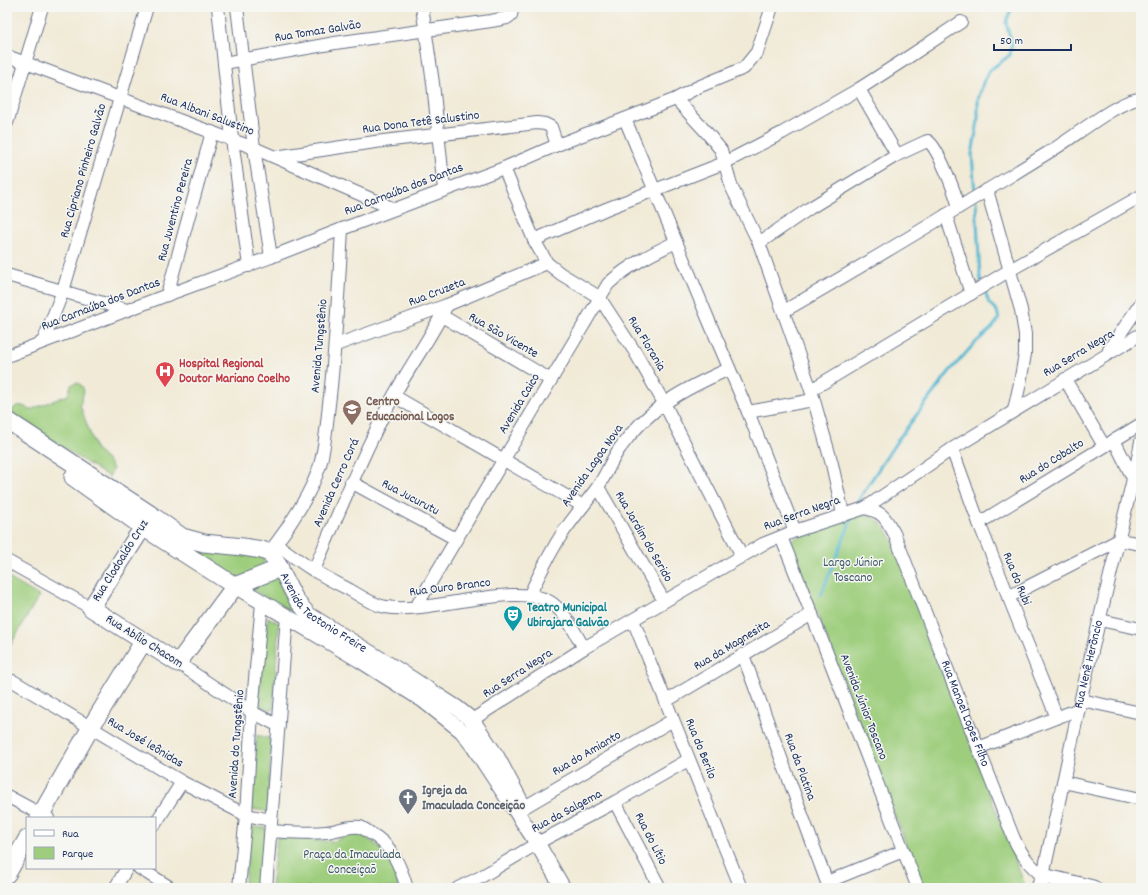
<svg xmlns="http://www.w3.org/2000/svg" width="1148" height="895" font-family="Dekko,sans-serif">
<rect width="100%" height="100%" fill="#f6f6f2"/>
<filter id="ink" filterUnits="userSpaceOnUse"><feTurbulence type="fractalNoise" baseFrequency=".025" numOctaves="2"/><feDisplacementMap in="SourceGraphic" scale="8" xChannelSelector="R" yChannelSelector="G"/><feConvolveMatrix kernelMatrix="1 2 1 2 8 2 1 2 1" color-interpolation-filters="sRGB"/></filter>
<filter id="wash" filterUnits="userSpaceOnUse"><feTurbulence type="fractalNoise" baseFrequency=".012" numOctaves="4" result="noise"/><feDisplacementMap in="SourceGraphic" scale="16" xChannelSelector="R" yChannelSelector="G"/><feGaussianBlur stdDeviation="0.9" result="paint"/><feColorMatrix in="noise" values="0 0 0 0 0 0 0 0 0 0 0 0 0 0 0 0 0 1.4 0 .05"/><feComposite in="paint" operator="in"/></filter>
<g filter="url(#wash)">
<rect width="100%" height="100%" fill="#f1ead7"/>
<path fill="#9ece7d" stroke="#5c7e6e" d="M75,383H78L82,386L84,391L80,405L96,450L109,462L113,469L109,477L13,416L12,412L13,409C19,403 24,406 30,410L68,395L71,385Z
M856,514C878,515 884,524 894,543L945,679L1026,888H923L789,541Z
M181,542L261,557L265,563L258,571L237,578Z
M276,573L285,594L301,617L245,586Z
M7,577L39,596L7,651Z
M268,617L279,623L273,710L257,706Z
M257,735L272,739L267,811L251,809Z
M251,827L266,828L259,888H244Z
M349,835H361L376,844L391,861L399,888H271L277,837L332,842Z"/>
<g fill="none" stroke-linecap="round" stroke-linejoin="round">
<path stroke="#55b8d3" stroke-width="3" d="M975,194L972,154L978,121V100L983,83L990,70L1010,55L1012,42L1008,31L1006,22L1012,7
M976,201L980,277L982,283
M857,507L861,496L897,441L949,372L974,344L992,328L999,319L997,311L989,303L984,289
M821,595L853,515"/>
</g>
</g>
<g filter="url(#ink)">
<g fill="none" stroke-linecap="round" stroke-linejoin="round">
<defs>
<g id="minor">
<path d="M218,7L232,139L249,266"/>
<path d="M237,7L254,148L271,257"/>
<path d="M422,7L433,83L444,190"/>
<path d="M7,56L254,148L394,209"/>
<path d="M224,63L335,43L491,21L507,18L511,15L512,10L511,7"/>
<path d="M859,89L897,155"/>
<path d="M676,99L708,134L721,150L732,188L759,243L811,390L832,464L843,514"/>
<path d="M625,119L709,321L748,412L795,531"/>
<path d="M7,123L42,7"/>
<path d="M275,157L375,142L537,123L545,124L551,127L557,145"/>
<path d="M504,168L534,240L547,263L561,274L599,297L635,352L664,403L742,556"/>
<path d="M987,190L1021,310L1025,334V354L1020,383L1014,410"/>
<path d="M946,215L971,294"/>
<path d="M534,240L606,209L724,163L782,133L859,89L907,58L961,22"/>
<path d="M759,243L810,208L897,155L925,142L928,141C939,149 955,193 959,207"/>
<path d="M7,275L127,310"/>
<path d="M167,295L212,132"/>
<path d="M784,311C875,259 965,204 1054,149C1074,137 1119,100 1140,99L1141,100"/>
<path d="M442,316L551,380"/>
<path d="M43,342L63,291L147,7"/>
<path d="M336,345L447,305L547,263"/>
<path d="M1109,350L1141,303"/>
<path d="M7,356L167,295L271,257L342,229L504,168L557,145L676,99L698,87L732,73L744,68L757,52L772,7"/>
<path d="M1065,379L1104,446"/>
<path d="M811,390L1010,270L1141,196"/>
<path d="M394,396L583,506"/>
<path d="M748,412L813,400"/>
<path d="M1114,440L1133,478"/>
<path d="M952,449L979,523L1057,718"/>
<path d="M351,482L456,539"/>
<path d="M598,487L664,601"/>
<path id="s1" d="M865,508C884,513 884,516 894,533L1014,839C1022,855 1028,864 1043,876L1083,689L1138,458L1141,441"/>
<path d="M979,523L1141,424"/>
<path d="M781,537C828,653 872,771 918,888"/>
<path d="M276,544C288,552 300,562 313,570C325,577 338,584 350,590C362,597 373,605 386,607C428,615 522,579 553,604C567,615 575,633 584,648"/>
<path d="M272,549C289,527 312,492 320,465C326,443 327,419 330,396C336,340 339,285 342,229"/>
<path d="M7,561L91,608"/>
<path d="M314,570C339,512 363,453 393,397C410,366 431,337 447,305"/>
<path d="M529,596C539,575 549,554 562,534C573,518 585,504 597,488C606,476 611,460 620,448C649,407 684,389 729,369"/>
<path d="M1008,597L1119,540L1141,544"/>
<path d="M416,607L608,284C629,265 651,254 676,242"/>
<path d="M633,620L741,888"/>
<path d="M1100,620L1141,629"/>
<path d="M743,655L829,888"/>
<path d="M178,663L252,712L279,726"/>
<path d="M7,681H13L182,782L246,815L271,820"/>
<path d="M1081,700L1141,713"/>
<path d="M666,701L812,614"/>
<path d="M472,720L584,648L763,544L795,531L865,508L952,449L1141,334"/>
<path d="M978,748L1079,709"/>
<path d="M1063,782L1141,799"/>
<path d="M7,796L48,818"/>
<path d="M615,802L660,888"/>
<path d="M516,812L673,720"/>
<path d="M155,824L182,782"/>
<path d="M271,831C289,832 308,834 326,832C337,831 348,825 360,827C363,828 367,831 370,833C392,845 400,865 407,888"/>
<path d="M139,868L171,888"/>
<path d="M827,882L903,851"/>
<path d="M115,888L127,868"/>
<path d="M239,888L246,815L252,712L262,603"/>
<path d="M266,888L287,616"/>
<path d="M458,888L479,878L543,840L615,802L688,760"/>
</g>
<g id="tertiary">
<path id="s2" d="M280,568L297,601L309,615L401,672L457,708L472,720L497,757L522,804"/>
<path d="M235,586L360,660L423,700L462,731L474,747L537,843L563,888"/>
<path d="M1039,888L1043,876L1093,888"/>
</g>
<path id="secondary" d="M7,420L150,514L182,537L204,543L243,547L262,550L271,554L280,568L235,586L178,663L91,608L143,527
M73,477L143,527L235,586
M39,818L91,727L143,642
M7,874L27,839"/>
</defs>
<use href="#minor" stroke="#667088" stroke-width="14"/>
<use href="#tertiary" stroke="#667088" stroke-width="17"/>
<use href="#secondary" stroke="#667088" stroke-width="19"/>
<use href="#minor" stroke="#fff" stroke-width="12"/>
<use href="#tertiary" stroke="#fff" stroke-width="15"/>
<use href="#secondary" stroke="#fff" stroke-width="17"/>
</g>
</g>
<defs>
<symbol id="hospital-pin" viewBox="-11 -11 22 30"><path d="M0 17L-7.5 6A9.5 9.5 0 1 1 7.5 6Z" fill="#e0444e" stroke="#f6f6f2"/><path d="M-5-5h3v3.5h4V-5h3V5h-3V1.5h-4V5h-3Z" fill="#fff"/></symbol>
<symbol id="school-pin" viewBox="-11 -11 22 30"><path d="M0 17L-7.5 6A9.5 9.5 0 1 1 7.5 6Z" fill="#8d6e63" stroke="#f6f6f2"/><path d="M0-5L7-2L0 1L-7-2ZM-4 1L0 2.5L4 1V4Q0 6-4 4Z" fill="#fff"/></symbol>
<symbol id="theatre-pin" viewBox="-11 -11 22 30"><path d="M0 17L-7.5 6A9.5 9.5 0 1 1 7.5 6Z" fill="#0f9aa8" stroke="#f6f6f2"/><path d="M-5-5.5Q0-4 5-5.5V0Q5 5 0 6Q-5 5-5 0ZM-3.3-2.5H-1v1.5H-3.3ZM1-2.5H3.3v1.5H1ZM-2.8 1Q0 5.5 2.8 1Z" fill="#fff"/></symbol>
<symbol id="church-pin" viewBox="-11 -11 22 30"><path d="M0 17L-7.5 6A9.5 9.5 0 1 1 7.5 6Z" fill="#6b7280" stroke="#f6f6f2"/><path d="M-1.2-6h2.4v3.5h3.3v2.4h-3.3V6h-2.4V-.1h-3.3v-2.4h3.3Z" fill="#fff"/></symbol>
</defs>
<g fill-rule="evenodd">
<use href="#hospital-pin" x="154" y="360" width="22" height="30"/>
<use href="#school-pin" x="341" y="398" width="22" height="30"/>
<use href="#theatre-pin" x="502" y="604" width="22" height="30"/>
<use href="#church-pin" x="397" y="787" width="22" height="30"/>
</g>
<g text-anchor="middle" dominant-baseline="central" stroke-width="3" stroke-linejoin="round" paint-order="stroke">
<g font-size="13" fill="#1b2f5e" stroke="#f6f6f2">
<text transform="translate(318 32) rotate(-9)">Rua Tomaz Galvão</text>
<text transform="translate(207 115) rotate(21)">Rua Albani Salustino</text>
<text transform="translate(421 123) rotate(-7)">Rua Dona Tetê Salustino</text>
<text transform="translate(84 171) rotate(-74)">Rua Cipriano Pinheiro Galvão</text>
<text transform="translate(404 190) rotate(-21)">Rua Carnaúba dos Dantas</text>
<text transform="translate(176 210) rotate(-75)">Rua Juventino Pereira</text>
<text transform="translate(437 293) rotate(-21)">Rua Cruzeta</text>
<text transform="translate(101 305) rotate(-21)">Rua Carnaúba dos Dantas</text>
<text transform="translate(503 336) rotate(30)">Rua São Vicente</text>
<text transform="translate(646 344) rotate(59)">Rua Florania</text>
<text transform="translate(320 346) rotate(-85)">Avenida Tungstênio</text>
<text transform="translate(1079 354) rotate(-31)">Rua Serra Negra</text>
<text transform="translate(520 404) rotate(-59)">Avenida Caico</text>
<text transform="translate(1052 462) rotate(-32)">Rua do Cobalto</text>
<text transform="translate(593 466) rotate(-55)">Avenida Lagoa Nova</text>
<text transform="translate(337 483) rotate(-66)">Avenida Cerro Corá</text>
<text transform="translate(410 498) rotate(28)">Rua Jucurutu</text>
<text transform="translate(802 514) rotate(-20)">Rua Serra Negra</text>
<text transform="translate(643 537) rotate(60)">Rua Jardim do Serido</text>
<text transform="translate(121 561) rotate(-58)">Rua Clodoaldo Cruz</text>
<text transform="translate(1016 579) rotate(68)">Rua do Rubi</text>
<text transform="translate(450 588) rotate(-7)">Rua Ouro Branco</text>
<text stroke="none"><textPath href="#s2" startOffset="64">Avenida Teotonio Freire</textPath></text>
<text transform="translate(144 642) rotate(32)">Rua Abílio Chacom</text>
<text transform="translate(732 646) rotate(-31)">Rua da Magnesita</text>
<text stroke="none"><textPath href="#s1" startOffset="633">Rua Nenê Herôncio</textPath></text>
<text transform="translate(518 674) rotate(-33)">Rua Serra Negra</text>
<text transform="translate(863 707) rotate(69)">Avenida Júnior Toscano</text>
<text stroke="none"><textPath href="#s1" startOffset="234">Rua Manoel Lopes Filho</textPath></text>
<text transform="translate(145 743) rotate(31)">Rua José leônidas</text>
<text transform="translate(237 744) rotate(-86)">Avenida do Tungstênio</text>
<text transform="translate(700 749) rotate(68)">Rua do Berilo</text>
<text transform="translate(587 754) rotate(-30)">Rua do Amianto</text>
<text transform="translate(799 767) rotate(70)">Rua da Platina</text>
<text transform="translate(567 812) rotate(-28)">Rua da Salgema</text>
<text transform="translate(650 839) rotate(63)">Rua do Lítio</text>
</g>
<g font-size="13" font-weight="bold" fill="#be3a42" stroke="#f6f6f2" text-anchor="start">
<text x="179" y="364">Hospital Regional<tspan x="179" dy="15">Doutor Mariano Coelho</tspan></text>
</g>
<g font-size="13" font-weight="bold" fill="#785e54" stroke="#f6f6f2" text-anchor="start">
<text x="366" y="402">Centro<tspan x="366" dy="15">Educacional Logos</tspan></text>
</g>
<g font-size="13" fill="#3c5766" stroke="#f6f6f2">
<text x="853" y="563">Largo Júnior<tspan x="853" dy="15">Toscano</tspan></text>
<text x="352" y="855">Praça da Imaculada<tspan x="352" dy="15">Conceiçaõ</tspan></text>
</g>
<g font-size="13" font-weight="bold" fill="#0d838f" stroke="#f6f6f2" text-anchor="start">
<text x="527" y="608">Teatro Municipal<tspan x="527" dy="15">Ubirajara Galvão</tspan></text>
</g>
<g font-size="13" font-weight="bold" fill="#5b616d" stroke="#f6f6f2" text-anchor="start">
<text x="422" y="791">Igreja da<tspan x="422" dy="15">Imaculada Conceição</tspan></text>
</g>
</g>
<rect width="1148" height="895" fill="none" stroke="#f6f6f2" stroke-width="24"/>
<rect x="26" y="817" width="130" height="52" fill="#f6f6f2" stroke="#9ea6b7"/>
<rect x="34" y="830" width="20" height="6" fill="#ffffff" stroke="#9ea6b7"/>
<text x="62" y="837" font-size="12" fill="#1b2f5e">Rua</text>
<rect x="34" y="847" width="20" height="12" fill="#9ece7d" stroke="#9ea6b7"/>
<text x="62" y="857" font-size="12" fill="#1b2f5e">Parque</text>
<path d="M994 44v6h77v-6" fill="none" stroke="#1b2f5e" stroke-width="2"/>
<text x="1000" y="44" font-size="12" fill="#1b2f5e" stroke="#f6f6f2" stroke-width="3" paint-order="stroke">50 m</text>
</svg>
